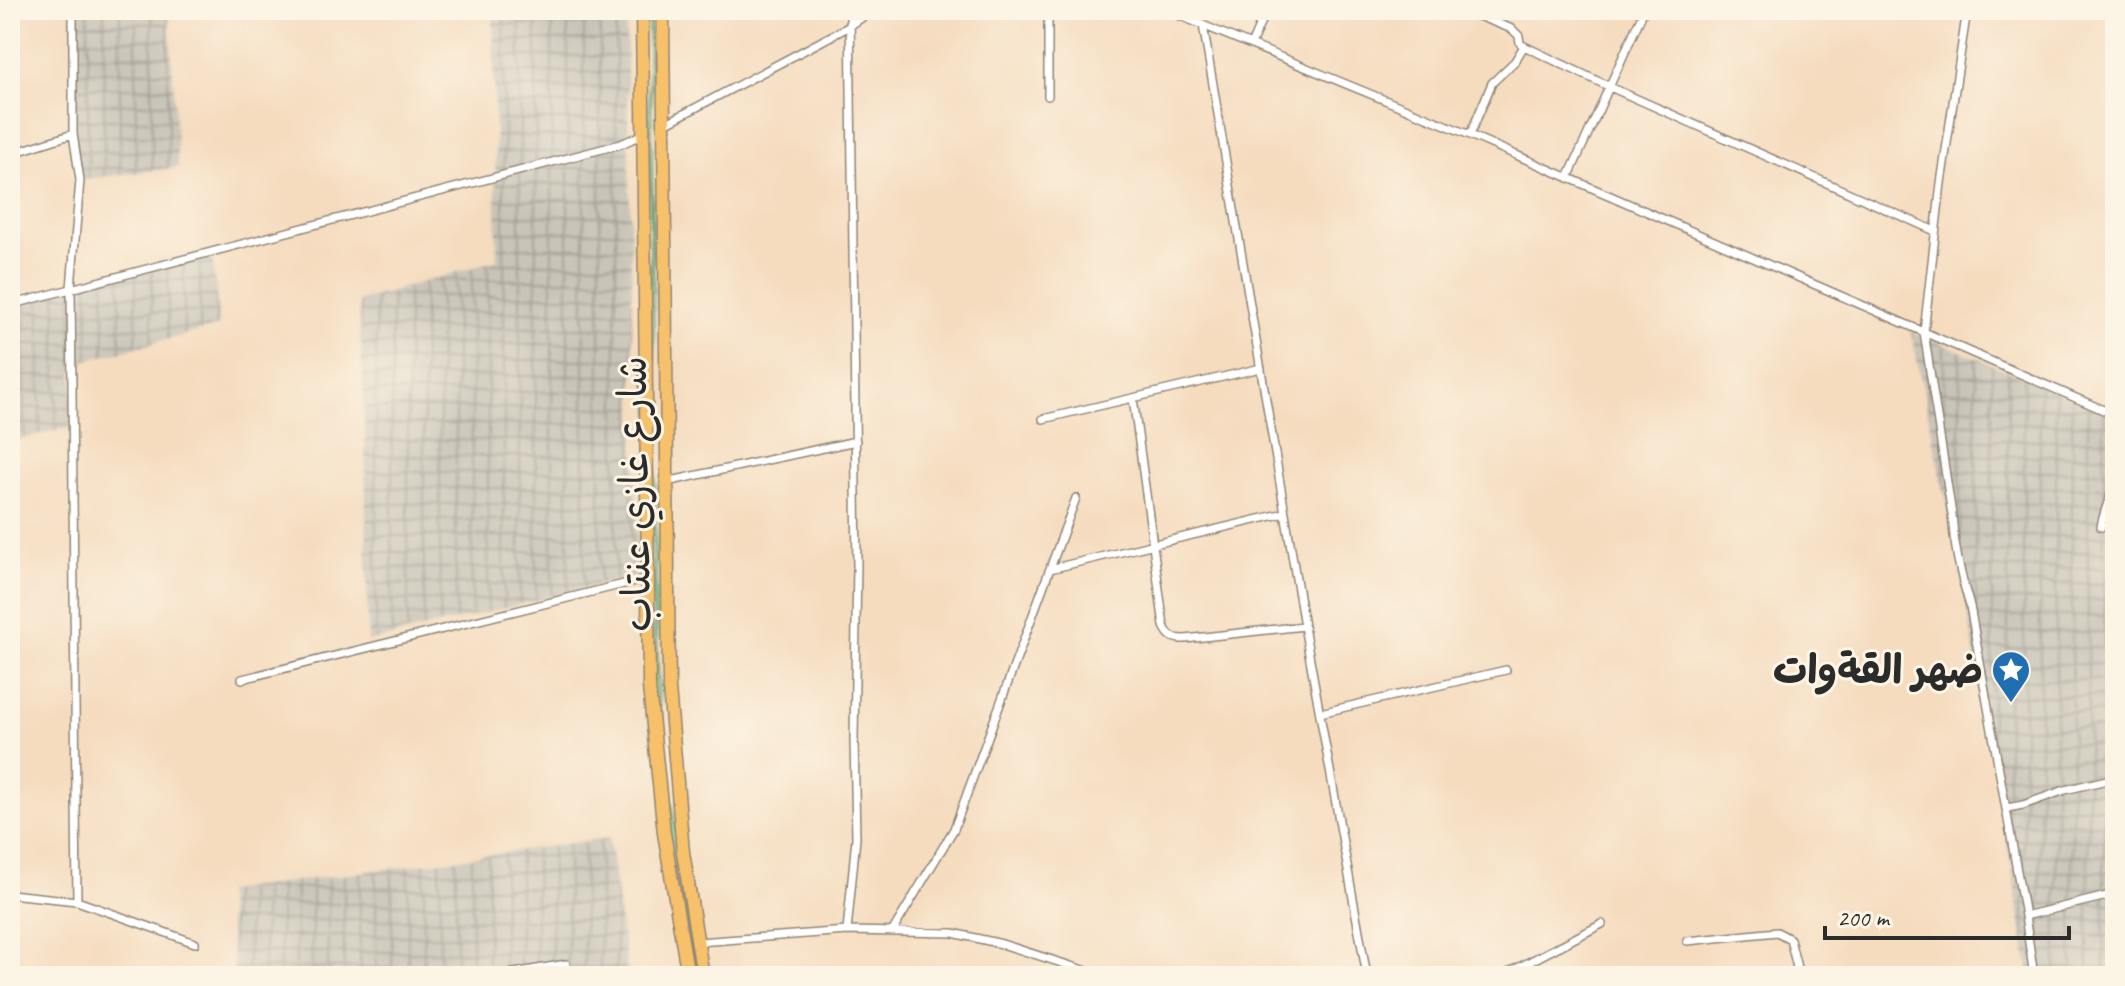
<svg xmlns="http://www.w3.org/2000/svg" width="2125" height="986" font-family="Caveat,'Playpen Sans Arabic',sans-serif">
<defs>
<pattern id="industrial-grid" width="8" height="8" patternUnits="userSpaceOnUse" patternTransform="scale(2)"><rect width="8" height="8" fill="#c9c4b8"/><path d="M0 4h8M4 0v8" fill="none" stroke="#a39f96"/></pattern>
<pattern id="grass-tufts" width="24" height="20" patternUnits="userSpaceOnUse" patternTransform="scale(2)"><rect width="24" height="20" fill="#7dd499"/><path d="M3 7l-1-3M5 7V3M7 7l1-3M15 17l-1-3M17 17v-4M19 17l1-3" fill="none" stroke="#6cb684"/></pattern>
</defs>
<rect width="100%" height="100%" fill="#fcf5e5"/>
<filter id="ink" filterUnits="userSpaceOnUse"><feTurbulence type="fractalNoise" baseFrequency=".0125" numOctaves="2"/><feDisplacementMap in="SourceGraphic" scale="16" xChannelSelector="R" yChannelSelector="G"/><feConvolveMatrix kernelMatrix="1 2 1 2 8 2 1 2 1" color-interpolation-filters="sRGB"/></filter>
<filter id="wash" filterUnits="userSpaceOnUse"><feTurbulence type="fractalNoise" baseFrequency=".006" numOctaves="4" result="noise"/><feDisplacementMap in="SourceGraphic" scale="32" xChannelSelector="R" yChannelSelector="G"/><feGaussianBlur stdDeviation="1.8" result="paint"/><feColorMatrix in="noise" values="0 0 0 0 0 0 0 0 0 0 0 0 0 0 0 0 0 1.4 0 .05"/><feComposite in="paint" operator="in"/></filter>
<g filter="url(#wash)">
<rect width="100%" height="100%" fill="#f5dcbf"/>
<path fill="url(#industrial-grid)" d="M73,10H169L178,167L80,180L73,134Z
M509,10H626L634,419L639,575L368,642L365,438L359,301L497,260L493,14Z
M212,252L219,326L72,364V427L18,440L22,301Z
M1911,331L2115,415V976H2030L1959,562Z
M609,838L628,976H235L225,891Z"/>
<path fill="url(#grass-tufts)" stroke="#548062" stroke-width="2" d="M648,10H651L657,623L660,723L697,976H692L670,836L655,719L653,613Z"/>
</g>
<g filter="url(#ink)">
<g fill="none" stroke-linecap="round" stroke-linejoin="round">
<defs>
<path id="minor" d="M73,10V134L80,180L71,288L77,901
M1048,10V96
M1166,10L1470,135L2115,415
M1463,10L1512,29L1519,36L1520,43L1524,46L1610,87L1935,231
M1967,10L1941,183L1924,332L1952,515C1954,547 1960,575 1970,606L2025,916
M1203,25L1304,626L1367,976
M1251,45L1266,10
M665,124L850,26L873,10
M1470,135L1492,83L1515,61L1524,46
M10,154L73,134
M1568,178L1644,10
M10,305L621,144L644,134
M1133,398L1164,626C1169,637 1173,639 1185,639L1304,626
M2108,412L2115,433
M1043,419L1261,368
M666,482L856,441
M2101,527C2103,511 2112,497 2115,480
M1050,569L1285,513
M242,679L648,578
M1320,713L1506,670
M2007,808L2023,805L2065,790L2115,778
M10,894L77,901L195,943
M847,931L856,838L854,738L857,566L850,10
M892,932L954,829L1076,498
M1687,941L1777,932L1790,939L1799,976
M698,942L847,931L953,933L1002,944L1093,973L1110,976
M496,976L566,964L567,976
M1502,976L1602,924
M2034,976L2025,916L2115,894"/>
<path id="trunk" d="M642,10L649,687L664,833L688,976
M663,10L669,688L683,852L703,976"/>
</defs>
<use href="#minor" stroke="#908475" stroke-width="10"/>
<use href="#trunk" stroke="#908475" stroke-width="15"/>
<use href="#minor" stroke="#fff" stroke-width="7"/>
<use href="#trunk" stroke="#f7c06b" stroke-width="12"/>
</g>
</g>
<defs>
<symbol id="sight-pin" viewBox="-11 -11 22 30"><path d="M0 17L-7.5 6A9.5 9.5 0 1 1 7.5 6Z" fill="#1f6fb2" stroke="#fcf5e5"/><path d="M0-6L1.8-2.2L6-1.7L2.9 1.2L3.7 5.4L0 3.3L-3.7 5.4L-2.9 1.2L-6-1.7L-1.8-2.2Z" fill="#fff"/></symbol>
</defs>
<g fill-rule="evenodd">
<use href="#sight-pin" x="1989" y="648" width="44" height="60"/>
</g>
<g text-anchor="middle" dominant-baseline="central" stroke-width="6" stroke-linejoin="round" paint-order="stroke">
<g font-size="40" fill="#2b2b2b" stroke="#fcf5e5">
<text transform="translate(635 494) rotate(-91)">شارع غازي عنتاب</text>
</g>
<g font-size="40" font-weight="bold" fill="#2b2b2b" stroke="#fcf5e5" text-anchor="end">
<text x="1983" y="670">ضهر القةوات</text>
</g>
</g>
<rect width="2125" height="986" fill="none" stroke="#fcf5e5" stroke-width="40"/>
<path d="M1825 926v12h244v-12" fill="none" stroke="#2b2b2b" stroke-width="4"/>
<text x="1837" y="926" font-size="24" fill="#2b2b2b" stroke="#fcf5e5" stroke-width="6" paint-order="stroke">200 m</text>
</svg>
